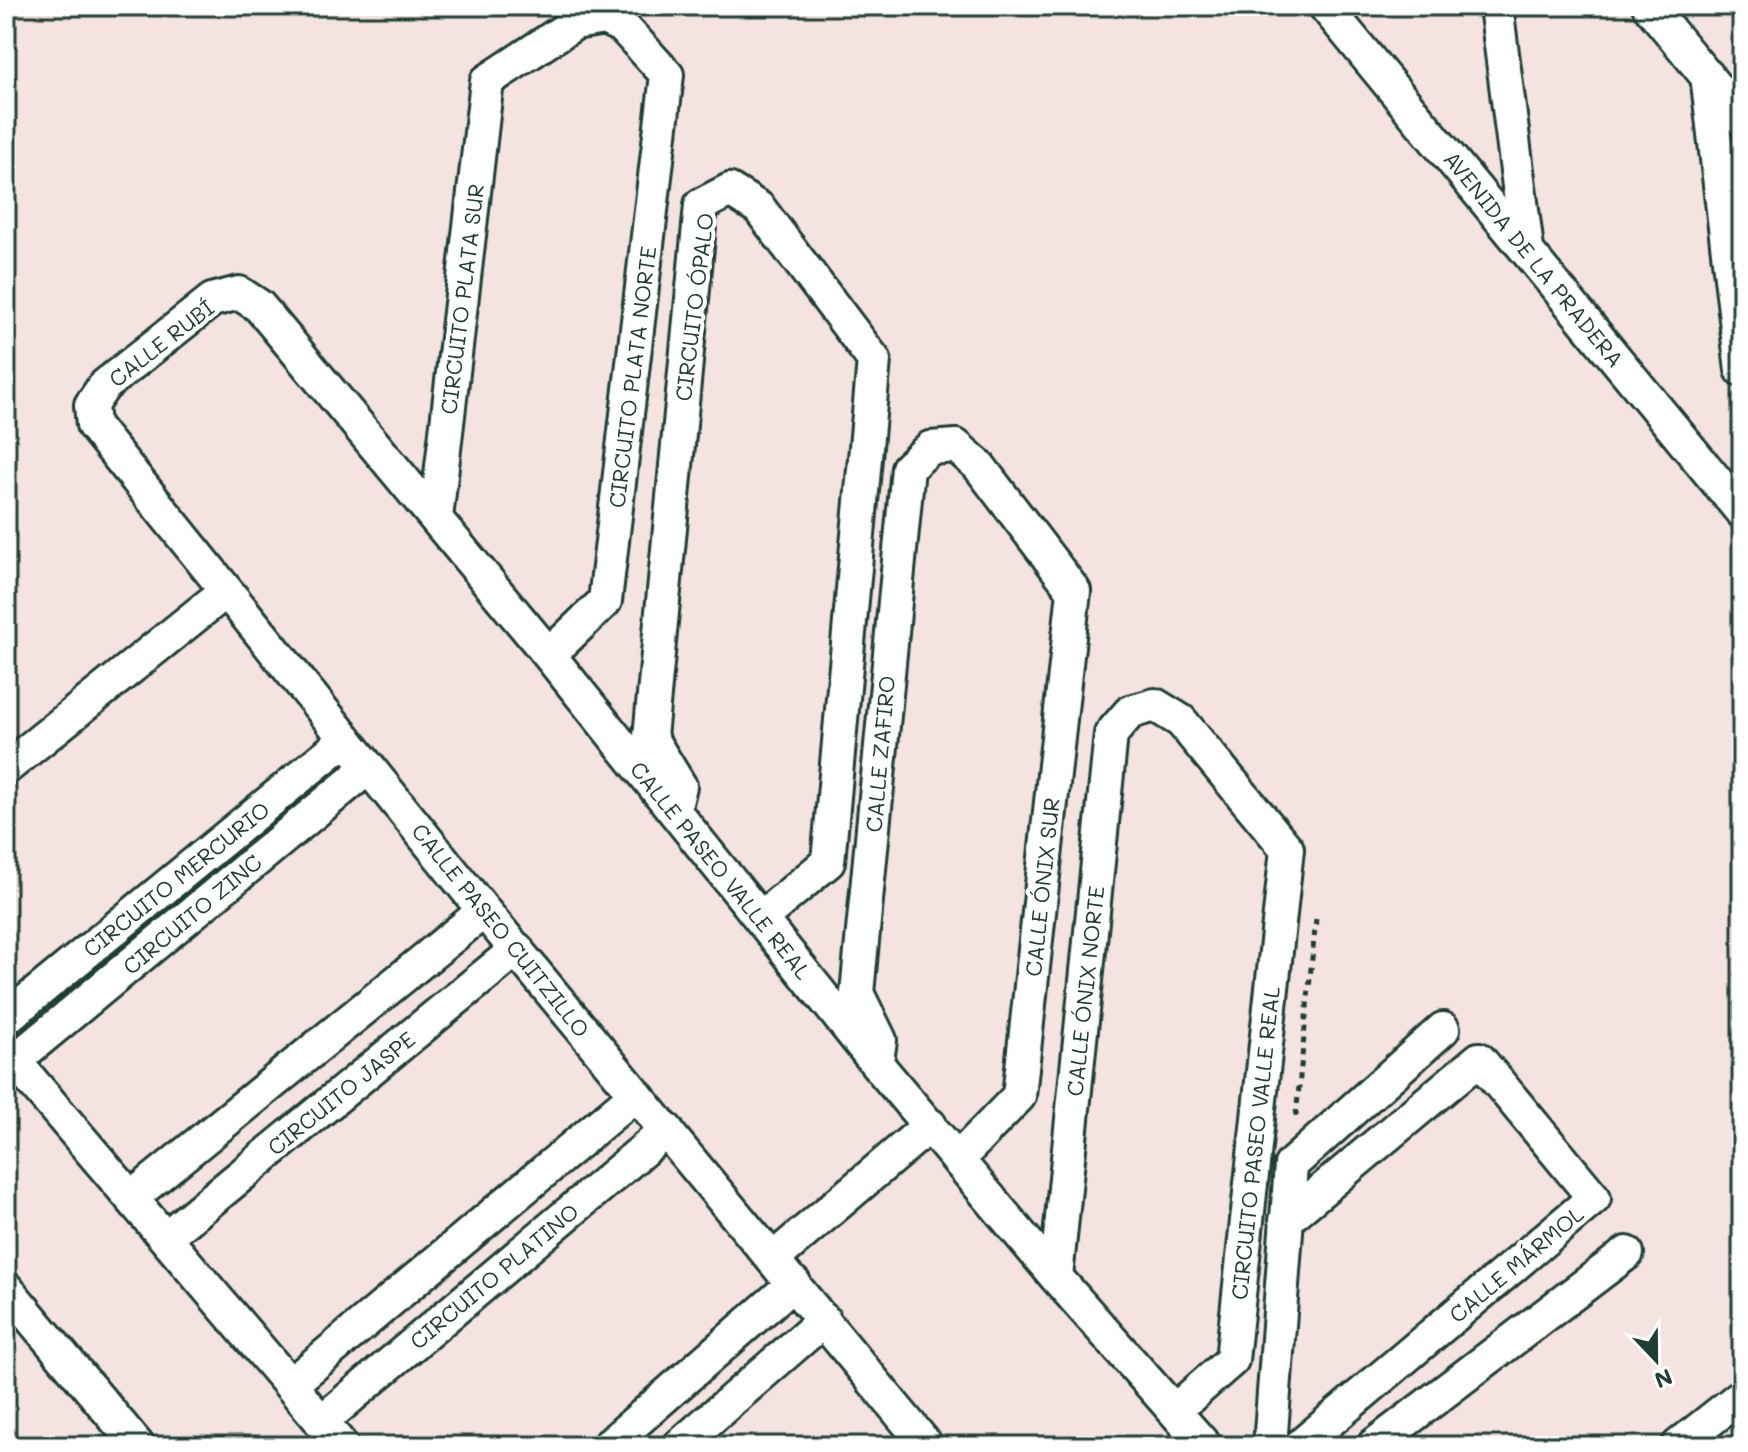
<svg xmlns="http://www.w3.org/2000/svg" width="1748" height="1452" font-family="Mali,sans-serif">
<rect width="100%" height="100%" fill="#f4e3e1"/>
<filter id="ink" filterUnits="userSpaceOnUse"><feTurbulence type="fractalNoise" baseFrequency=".0125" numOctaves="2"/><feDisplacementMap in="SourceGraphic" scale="16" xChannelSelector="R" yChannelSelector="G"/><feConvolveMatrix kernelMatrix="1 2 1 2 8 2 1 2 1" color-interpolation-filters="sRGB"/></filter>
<g filter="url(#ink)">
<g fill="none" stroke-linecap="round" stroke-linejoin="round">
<defs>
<path id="minor" d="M1325,6L1742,512
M1496,6L1527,249
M1649,6L1742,119
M1707,75L1742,370
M436,518L487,81L575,23L604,18L623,27L667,75L605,601L549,655
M6,768L225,592
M674,811L680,786L650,737L701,205L730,190L759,208L874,360L828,862L761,918
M6,1018L346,739
M6,1051L342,1446
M14,1061L369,767
M877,1061L880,1040L857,993L908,468L930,448L956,446L979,466L1074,591L1019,1096L958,1159
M131,1198L484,911
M1286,1220L1479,1059L1594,1198L1300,1446
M165,1238L517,949
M773,1259L930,1125
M1056,1277L1111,734L1130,712L1155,705L1181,721L1287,849L1232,1360L1174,1411
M6,1288L138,1446
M290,1385L636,1094
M321,1422L667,1130
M608,1446L794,1283
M679,1446L824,1320
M927,1446L484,911L93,425L91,405L104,386L212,300L239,293L259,306L549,655L877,1064L1056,1277L1205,1446
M1270,1446L1291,1165L1443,1029
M1373,1446L1627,1253
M1678,1446L1742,1395"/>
</defs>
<use href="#minor" stroke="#1f3d34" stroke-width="38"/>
<path stroke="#1f3d34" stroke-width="5" stroke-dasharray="6 6" stroke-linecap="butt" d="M1296,1116L1316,919"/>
<use href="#minor" stroke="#fff" stroke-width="32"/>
</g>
</g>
<g text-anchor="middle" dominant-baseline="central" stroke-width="8" stroke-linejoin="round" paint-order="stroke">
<g font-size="22" fill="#1f3d34" stroke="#fff">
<text transform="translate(1534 259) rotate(51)">AVENIDA DE LA PRADERA</text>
<text transform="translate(462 299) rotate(-83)">CIRCUITO PLATA SUR</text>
<text transform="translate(694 307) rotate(-83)">CIRCUITO ÓPALO</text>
<text transform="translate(161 343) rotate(-38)">CALLE RUBÍ</text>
<text transform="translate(632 377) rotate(-83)">CIRCUITO PLATA NORTE</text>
<text transform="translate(880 754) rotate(-85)">CALLE ZAFIRO</text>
<text transform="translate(721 870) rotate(51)">CALLE PASEO VALLE REAL</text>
<text transform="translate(176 879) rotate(-39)">CIRCUITO MERCURIO</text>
<text transform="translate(1042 887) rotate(-84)">CALLE ÓNIX SUR</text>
<text transform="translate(192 914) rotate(-40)">CIRCUITO ZINC</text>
<text transform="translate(501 930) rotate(51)">CALLE PASEO CUITZILLO</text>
<text transform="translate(1085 991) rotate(-84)">CALLE ÓNIX NORTE</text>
<text transform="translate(341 1093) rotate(-39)">CIRCUITO JASPE</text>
<text transform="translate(1255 1143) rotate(-84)">CIRCUITO PASEO VALLE REAL</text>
<text transform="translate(1516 1264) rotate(-40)">CALLE MÁRMOL</text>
<text transform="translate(494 1276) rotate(-40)">CIRCUITO PLATINO</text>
</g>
</g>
<rect width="1748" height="1452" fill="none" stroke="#fff" stroke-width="32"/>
<rect x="16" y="16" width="1716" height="1420" fill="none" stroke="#1f3d34" stroke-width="3" filter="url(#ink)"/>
<g transform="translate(1656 1360) rotate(158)" stroke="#ffffff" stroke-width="6" paint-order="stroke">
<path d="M0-6L14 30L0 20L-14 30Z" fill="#1f3d34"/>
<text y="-12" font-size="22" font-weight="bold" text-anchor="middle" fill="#1f3d34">N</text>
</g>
</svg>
